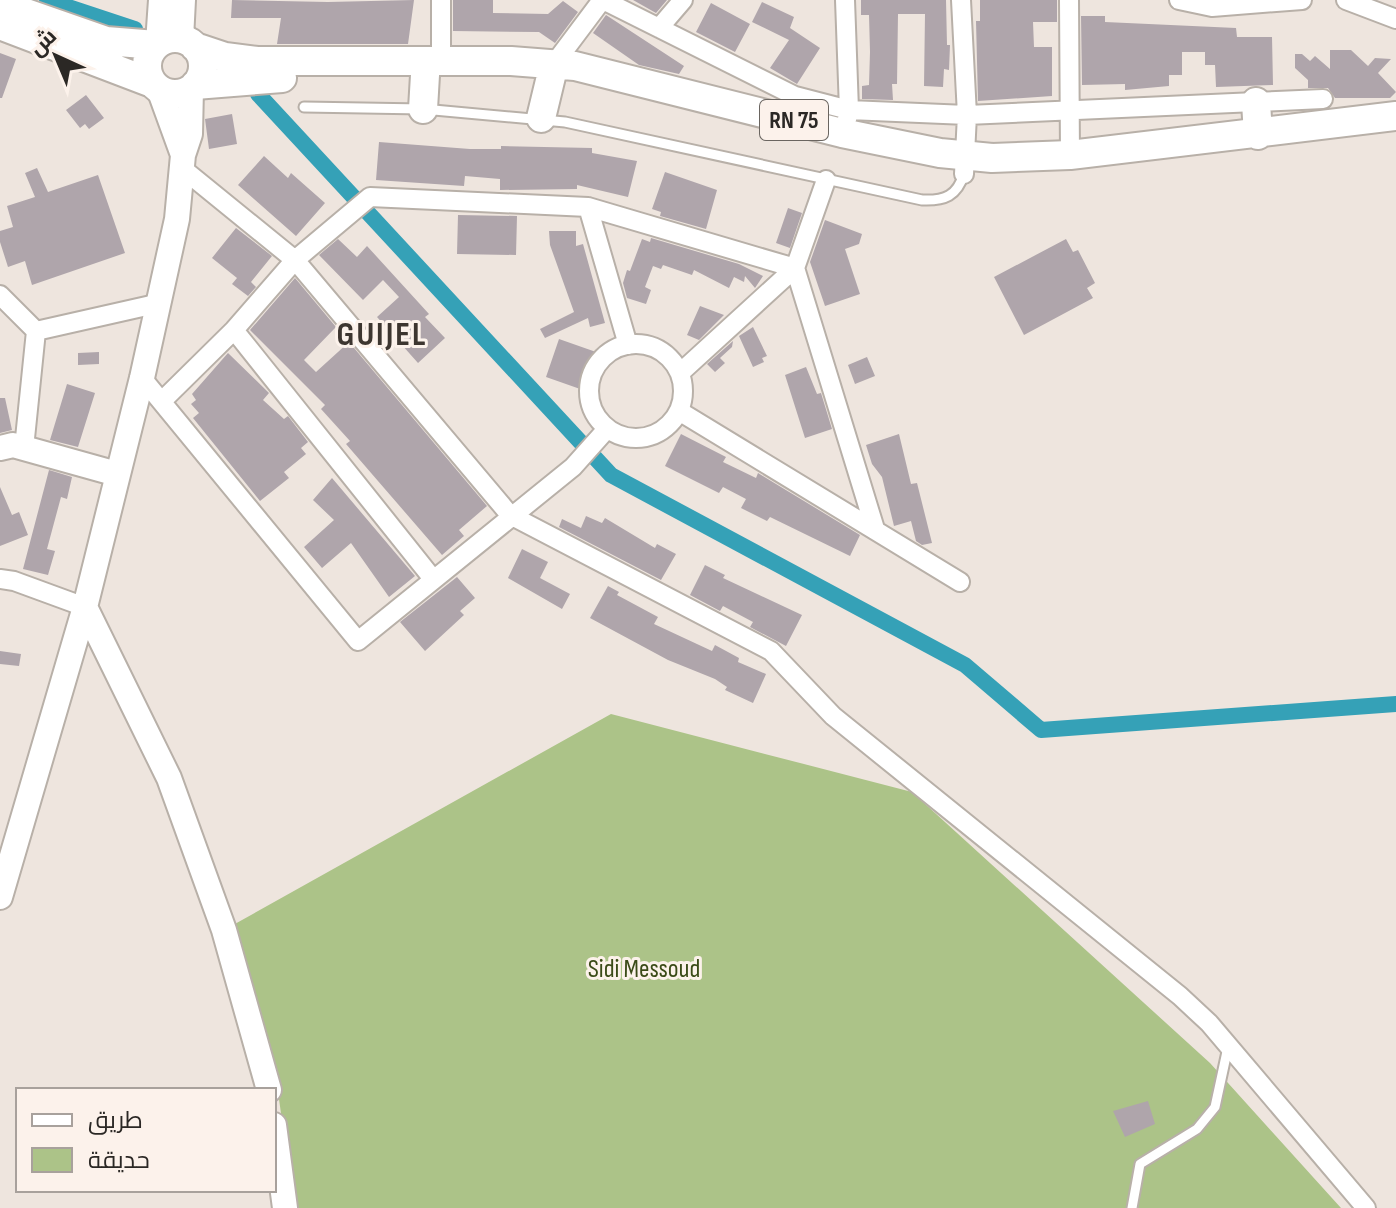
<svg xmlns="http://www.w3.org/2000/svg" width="1396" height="1208" font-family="'Sofia Sans Condensed',Cairo,sans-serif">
<rect width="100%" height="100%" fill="#eee5de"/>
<path fill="#acc388" d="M611,714L912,792L1210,1063L1341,1208H294L279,1099L250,993L224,930Z"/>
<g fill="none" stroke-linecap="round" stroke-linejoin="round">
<path stroke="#35a1b7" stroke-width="16" d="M47,0L135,29
M258,94L611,475L965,665L1041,730L1396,704"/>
</g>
<path fill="#afa5ab" d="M232,0L328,2L414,0L408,44H277L281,18H231Z
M453,0H493V13L548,14L563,1L578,12L555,43L539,32L453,31Z
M633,0H667L656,13Z
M861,0H946L947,45H950L949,70L944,69L943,87L924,86L925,14H898L897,84H892L893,100L862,99V86L869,85L870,52L869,15H861Z
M980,0H1057V22H1033L1034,47H1052V96L978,101L976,21H980Z
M762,2L794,17L790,28L820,48L797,84L770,68L789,40L752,22Z
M711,3L750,24L735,52L696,32Z
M606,15L684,66L679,74L639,65L593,33Z
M1081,16H1105V22L1236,28L1237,37H1272L1273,85L1216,87L1215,65H1205V52H1182V75H1169V86L1125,90V84L1082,85Z
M1330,50H1351L1368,66L1375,58L1391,59L1378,73L1396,92L1390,98H1335L1328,88H1308V80L1295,68V54H1302L1310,61L1315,56L1330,69Z
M0,53L16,59L2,98H0Z
M86,95L104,118L89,129L85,124L80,128L66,110Z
M232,114L237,144L209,149L205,119Z
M379,142L470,149H501V146L592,148V153L637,161L628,197L577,185V189L500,190V179L465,176L464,186L376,180Z
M264,156L288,178L291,173L325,203L296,236L238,185Z
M37,168L48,192L98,175L125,253L32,285L25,261L8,267L0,242V231L13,227L7,206L35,197L25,173Z
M665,172L717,190L706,229L660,216L661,212L652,209Z
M788,208L802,213L790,248L776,243Z
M458,215L517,216L516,255L457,254Z
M825,220L862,234L859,244L845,249L860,294L825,306L810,262Z
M236,228L272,256L251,282L256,287L248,296L232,284L237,278L212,258Z
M549,231H576V246L583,244L605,323L590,327L588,318L545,338L540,329L574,312L550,245Z
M651,238L739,264L763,276L755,288L745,276L744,282L734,277L729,288L694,270L692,275L663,265L661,269L653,266L645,287L651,290L646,304L627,298L623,283L627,270L630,271L642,239L650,242Z
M338,239L357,257L367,246L429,314L425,317L445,338L418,363L377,317L399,297L383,280L363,300L319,255Z
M1066,239L1073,252L1078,250L1095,283L1087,288L1093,298L1024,335L994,277Z
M295,278L336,327L304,360L316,372L349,342L487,506L459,530L464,536L442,555L346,444L350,441L321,409L325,405L250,330Z
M700,306L724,315L699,340L687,335Z
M753,327L767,356L762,358L764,362L753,367L739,336Z
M559,339L596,352L583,390L546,377Z
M733,341L732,347L720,358L725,363L715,372L707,364Z
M99,352V364L78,365V353Z
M228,353L269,393L263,400L284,419L288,416L308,442L301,448L306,454L284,472L289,478L260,501L193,418L199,413L191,404L196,400L192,394Z
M867,357L875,376L855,384L848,365Z
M806,367L817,394L821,393L832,429L805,438L785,375Z
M67,384L95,393L78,447L50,440Z
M0,398H5L12,430L0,433Z
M681,434L726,457L723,462L756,478L758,473L860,535L850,556L770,517L767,521L741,508L746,499L723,487L719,493L665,466Z
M899,434L911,484L917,483L932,543L922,545L916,541L911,521L894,526L882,477L872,464L866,445Z
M49,470L72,477L67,499L61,497L47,549L55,551L48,575L23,569Z
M332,478L415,576L389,597L351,543L322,568L304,547L334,520L313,500Z
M0,487L12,515L19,512L28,535L0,546Z
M586,516L602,523L605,518L655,548L657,544L676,554L661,580L559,527L562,519L581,528Z
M522,549L548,562L540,578L570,594L562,609L508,578Z
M705,565L725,575L723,578L802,615L786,646L750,627L753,622L723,606L720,611L690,595Z
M457,577L475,598L460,611L464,615L425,651L400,622Z
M608,586L619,592L617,595L658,617L654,624L712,651L715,645L739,658L738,662L766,674L753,703L725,690L727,687L715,679L668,660L590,618Z
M0,651L21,654L19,666L0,664Z
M1148,1101L1155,1124L1125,1137L1113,1111Z"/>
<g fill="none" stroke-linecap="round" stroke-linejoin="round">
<defs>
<path id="lane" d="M304,107L423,109L565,122L922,200C945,201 957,196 964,174
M1132,1208L1140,1164L1197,1129L1215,1107L1228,1047"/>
<path id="street" d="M441,0V60
M603,0L795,96L849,110L967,115L1323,99
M845,0L849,110L847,119
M961,0L967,115L964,174
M1069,0L1070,155
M1179,0L1212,7L1302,0
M1346,0L1396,19
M659,28L683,0
M554,64L602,0
M183,169L295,260L510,515L771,651L833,716L1180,996L1209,1023L1366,1208
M588,207L628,345
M0,295L36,331
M234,330L433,579
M589 391a47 47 0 1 1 94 0a47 47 0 1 1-94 0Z
M680,373L795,268L826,180
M142,378L358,641L573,467L606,430
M163,400L234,330L295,260L370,197L588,207L795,268L875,529
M679,411L960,582
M24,448L36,331L160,303
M0,579L14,581L85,607"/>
<path id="secondary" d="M181,39L183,0
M158,43L161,0
M159,89L183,155
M0,448L13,445L117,474
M85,607L169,778L224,930L269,1090
M0,897L85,607L142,378L177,219L183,155L190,134L191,88
M274,1125L285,1208"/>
<path id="primary" d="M0,4L106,41L156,45
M0,25L152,83
M147 66a28 28 0 1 1 56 0a28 28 0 1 1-56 0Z
M195,47L225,57L257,61H511L575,66L842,133L940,153L992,158L1070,155L1396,116
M195,85L282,78
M1256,102L1258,135
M423,109L425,75
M541,118L554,64"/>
</defs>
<use href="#lane" stroke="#b8b0a8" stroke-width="13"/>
<use href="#street" stroke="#b8b0a8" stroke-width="22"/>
<use href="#secondary" stroke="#b8b0a8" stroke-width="28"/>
<use href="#primary" stroke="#b8b0a8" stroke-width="32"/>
<use href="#lane" stroke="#fff" stroke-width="9"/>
<use href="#street" stroke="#fff" stroke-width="18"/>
<use href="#secondary" stroke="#fff" stroke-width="24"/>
<use href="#primary" stroke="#fff" stroke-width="28"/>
</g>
<g text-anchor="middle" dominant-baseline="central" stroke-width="6" stroke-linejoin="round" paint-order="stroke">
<rect fill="#fcf2eb" stroke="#6a6560" stroke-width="2" x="760" y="100" width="68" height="40" rx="6"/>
<g font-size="24" font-weight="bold" fill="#2b2825">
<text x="794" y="120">RN 75</text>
</g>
<g font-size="26" fill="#3b4b18" stroke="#fcf2eb">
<text x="644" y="969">Sidi Messoud</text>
</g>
<g font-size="34" font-weight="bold" letter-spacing="2" fill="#3d3630" stroke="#fcf2eb">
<text x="382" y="334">GUIJEL</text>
</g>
</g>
<rect x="16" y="1088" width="260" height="104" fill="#fcf2eb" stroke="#a8a19c" stroke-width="2"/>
<rect x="32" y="1114" width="40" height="12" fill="#ffffff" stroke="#a8a19c" stroke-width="2"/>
<text x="88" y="1128" font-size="24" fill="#2b2825">طريق</text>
<rect x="32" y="1148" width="40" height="24" fill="#acc388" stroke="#a8a19c" stroke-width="2"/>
<text x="88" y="1168" font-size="24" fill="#2b2825">حديقة</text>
<g transform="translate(56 56) rotate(316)" stroke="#fcf2eb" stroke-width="6" paint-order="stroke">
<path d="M0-6L14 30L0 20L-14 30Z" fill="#2b2825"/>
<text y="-12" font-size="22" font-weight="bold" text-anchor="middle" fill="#2b2825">ش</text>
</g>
</svg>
